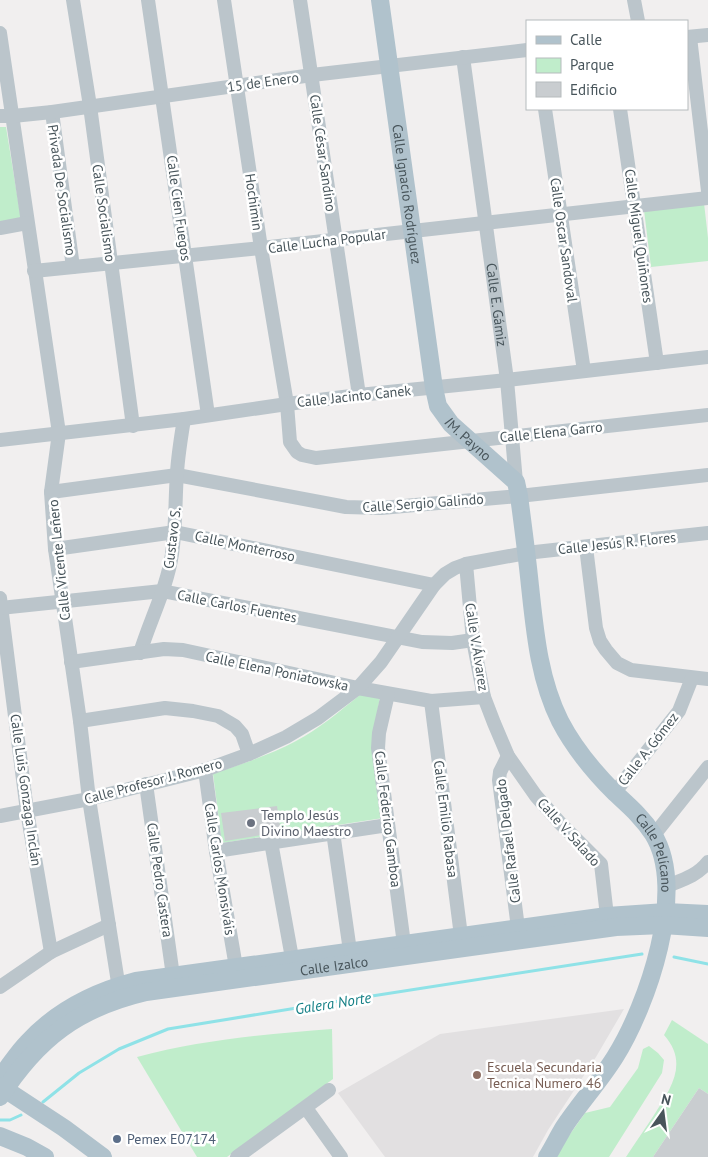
<svg xmlns="http://www.w3.org/2000/svg" width="708" height="1157" font-family="'PT Sans',sans-serif">
<rect width="100%" height="100%" fill="#f1efef"/>
<path fill="#e2e0e1" d="M624,1009L596,1057L548,1130L533,1157H385L338,1093L440,1034Z"/>
<path fill="#c0edcb" d="M0,127H6L21,219L0,223Z
M704,203L708,238V261L651,267L644,210Z
M361,694L380,697L373,736L383,818L222,843L213,774C241,764 270,755 296,741C319,729 340,711 361,694Z
M672,1020L708,1044V1094L699,1088L653,1157H626C635,1143 645,1129 654,1115C671,1088 689,1063 664,1035Z
M332,1029L333,1079L227,1157H197L137,1057C201,1040 266,1034 332,1029Z
M649,1046L658,1053L664,1060L662,1073L609,1157H557L563,1144L585,1113L610,1107L638,1068L643,1049Z"/>
<g fill="none" stroke-linecap="round" stroke-linejoin="round">
<path stroke="#8fe2e7" stroke-width="3" d="M674,957L708,964
M43,1102L79,1073L119,1049L168,1029L327,1003L642,954
M0,1120H10L21,1115"/>
</g>
<path fill="#c9cdd0" d="M277,806L281,832L225,841L221,813Z
M699,1088L708,1094V1157H653Z"/>
<g fill="none" stroke-linecap="round" stroke-linejoin="round">
<g stroke="#bbc5cb" stroke-width="14">
<path d="M73,0L90,106L133,426"/>
<path d="M148,0L208,415"/>
<path d="M224,0L261,248L287,404L290,442L297,452L302,455L316,458L708,415"/>
<path d="M300,0L359,395"/>
<path d="M634,0L638,21"/>
<path d="M0,33L59,433L51,492L55,549L80,721L89,799L120,995"/>
<path d="M687,37L708,35"/>
<path d="M690,37L708,191"/>
<path id="s1" d="M463,57L507,380L516,482"/>
<path d="M545,109L584,371"/>
<path d="M620,109L657,363"/>
<path d="M52,112L73,267"/>
<path d="M0,116H13L52,112L312,75L527,50"/>
<path d="M0,228L27,223"/>
<path d="M34,271L261,248L708,198"/>
<path d="M0,440L184,419L287,404L359,395L507,380L708,357"/>
<path d="M51,492L177,475L346,507L381,508L519,496L708,475"/>
<path d="M586,547L596,628L600,641L606,650L617,663L631,670L708,679"/>
<path d="M55,549L175,532L434,585"/>
<path d="M466,564L473,640L484,697L494,723L508,756L536,796L560,823L601,864L607,916"/>
<path d="M0,598L27,811L51,952"/>
<path d="M0,608L162,591L422,642L452,643L473,640"/>
<path d="M140,653C150,620 167,588 172,554C176,527 175,500 177,473C178,455 181,437 184,419"/>
<path d="M71,662L164,649L183,650L358,688L431,701L484,697"/>
<path d="M388,694L379,733L378,748L404,944"/>
<path d="M431,701L461,936"/>
<path d="M80,721L165,708L193,711L218,716L235,726L242,734L249,754"/>
<path d="M508,756L500,772L499,780L518,928"/>
<path d="M205,770L216,851L236,967"/>
<path d="M146,784L173,976"/>
<path d="M615,792L679,711L692,678"/>
<path d="M0,816L89,799L205,770L249,754L286,737L318,718L358,688L381,662L434,585L445,574L455,568L466,564L526,553L708,533"/>
<path d="M333,832L350,951"/>
<path d="M654,835L708,767"/>
<path d="M271,842L292,958"/>
<path d="M216,851L388,825"/>
<path d="M667,886C682,880 697,876 708,862"/>
<path d="M0,987L51,952L109,925"/>
<path d="M306,1108L341,1157"/>
<path d="M237,1157L329,1090"/>
</g>
<g stroke="#b0c2cc" stroke-width="18">
<path id="s2" d="M380,0L434,388L438,406L451,424L516,482L519,496C523,526 527,556 530,586C535,632 539,679 560,721C574,748 594,772 615,793C629,806 643,818 653,834C688,890 647,1006 615,1057C600,1081 580,1103 564,1127C558,1137 553,1147 547,1157"/>
<path d="M5,1071C12,1062 19,1051 27,1043C56,1011 94,992 136,981L607,916L666,912L708,914"/>
<path d="M0,1086L64,1128L103,1157"/>
<path id="s3" d="M0,1097C38,1038 78,1008 146,992L616,927L663,925L708,928"/>
<path d="M0,1136L27,1147L45,1157"/>
</g>
</g>
<circle fill="#6b7280" stroke="#fff" stroke-width="2" cx="251" cy="823" r="5"/>
<circle fill="#8d6e63" stroke="#fff" stroke-width="2" cx="477" cy="1075" r="5"/>
<circle fill="#5c6f8a" stroke="#fff" stroke-width="2" cx="117" cy="1139" r="5"/>
<g text-anchor="middle" dominant-baseline="central" stroke-width="5" stroke-linejoin="round" paint-order="stroke">
<g font-size="14" fill="#48555b" stroke="#fff">
<text transform="translate(263 82) rotate(-8)">15 de Enero</text>
<text transform="translate(323 153) rotate(82)">Calle César Sandino</text>
<text transform="translate(62 190) rotate(82)">Privada De Socialismo</text>
<text stroke="none"><textPath href="#s2" startOffset="196">Calle Ignacio Rodríguez</textPath></text>
<text transform="translate(254 202) rotate(82)">Hochimin</text>
<text transform="translate(179 208) rotate(82)">Calle Cien Fuegos</text>
<text transform="translate(104 213) rotate(82)">Calle Socialismo</text>
<text transform="translate(639 236) rotate(82)">Calle Miguel Quiñones</text>
<text transform="translate(564 240) rotate(82)">Calle Oscar Sandoval</text>
<text transform="translate(327 241) rotate(-7)">Calle Lucha Popular</text>
<text stroke="none"><textPath href="#s1" startOffset="250">Calle E. Gámiz</textPath></text>
<text transform="translate(354 396) rotate(-6)">Calle Jacinto Canek</text>
<text transform="translate(551 432) rotate(-6)">Calle Elena Garro</text>
<text stroke="none"><textPath href="#s2" startOffset="455">IM. Payno</textPath></text>
<text transform="translate(423 503) rotate(-4)">Calle Sergio Galindo</text>
<text transform="translate(172 538) rotate(-83)">Gustavo S.</text>
<text transform="translate(617 543) rotate(-6)">Calle Jesús R. Flores</text>
<text transform="translate(245 546) rotate(12)">Calle Monterroso</text>
<text transform="translate(59 560) rotate(-96)">Calle Vicente Leñero</text>
<text transform="translate(237 606) rotate(11)">Calle Carlos Fuentes</text>
<text transform="translate(477 647) rotate(81)">Calle V. Álvarez</text>
<text transform="translate(277 671) rotate(12)">Calle Elena Poniatowska</text>
<text transform="translate(648 749) rotate(-52)">Calle A. Gómez</text>
<text transform="translate(153 781) rotate(-15)">Calle Profesor J. Romero</text>
<text transform="translate(26 790) rotate(82)">Calle Luis Gonzaga Inclán</text>
<text transform="translate(388 819) rotate(83)">Calle Federico Gamboa</text>
<text transform="translate(446 819) rotate(83)">Calle Emilio Rabasa</text>
<text transform="translate(569 832) rotate(48)">Calle V. Salado</text>
<text transform="translate(508 841) rotate(-97)">Calle Rafael Delgado</text>
<text stroke="none"><textPath href="#s2" startOffset="929">Calle Pelícano</textPath></text>
<text transform="translate(220 869) rotate(81)">Calle Carlos Monsiváis</text>
<text transform="translate(160 880) rotate(82)">Calle Pedro Castera</text>
<text stroke="none"><textPath href="#s3" startOffset="375">Calle Izalco</textPath></text>
</g>
<g font-size="14" fill="#5b616d" stroke="#fff" text-anchor="start">
<text x="261" y="815">Templo Jesús<tspan x="261" dy="16">Divino Maestro</tspan></text>
</g>
<g font-size="14" fill="#785e54" stroke="#fff" text-anchor="start">
<text x="487" y="1067">Escuela Secundaria<tspan x="487" dy="16">Tecnica Numero 46</tspan></text>
</g>
<g font-size="14" fill="#4e5e75" stroke="#fff" text-anchor="start">
<text x="127" y="1139">Pemex E07174</text>
</g>
<g font-size="15" font-style="italic" fill="#137f85" stroke="#fff">
<text transform="translate(333 1003) rotate(-9)">Galera Norte</text>
</g>
</g>
<rect x="526" y="20" width="162" height="90" fill="#ffffff" stroke="#b6bbbd"/>
<rect x="536" y="36" width="25" height="8" fill="#b0c2cc" stroke="#b6bbbd"/>
<text x="570" y="45" font-size="15" fill="#48555b">Calle</text>
<rect x="536" y="58" width="25" height="15" fill="#c0edcb" stroke="#b6bbbd"/>
<text x="570" y="70" font-size="15" fill="#48555b">Parque</text>
<rect x="536" y="82" width="25" height="15" fill="#c9cdd0" stroke="#b6bbbd"/>
<text x="570" y="95" font-size="15" fill="#48555b">Edificio</text>
<g transform="translate(663 1112) rotate(14)" stroke="#ffffff" stroke-width="4" paint-order="stroke">
<path d="M0-4L9 19L0 12L-9 19Z" fill="#48555b"/>
<text y="-8" font-size="14" font-weight="bold" text-anchor="middle" fill="#48555b">N</text>
</g>
</svg>
